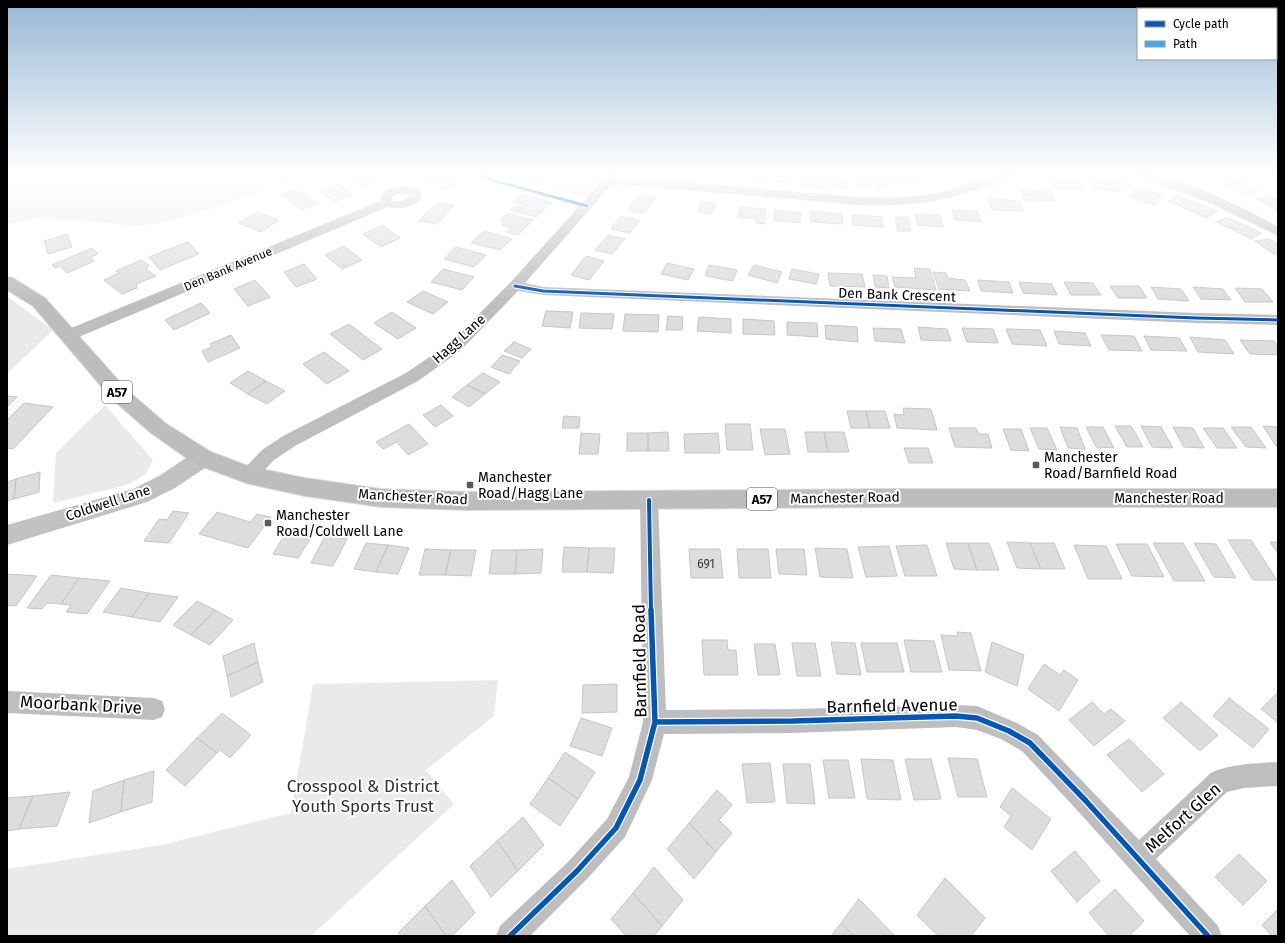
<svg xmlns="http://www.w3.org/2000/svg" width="1285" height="943" font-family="'Fira Sans',sans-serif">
<rect width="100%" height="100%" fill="#fff"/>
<path fill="#eaeaea" d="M7,173H309L215,208L156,224L130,225L39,218L7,224Z
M509,173H606L582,197L555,189Z
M7,296L53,330L7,374Z
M105,405L153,460L145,475L127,485L53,503L56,453Z
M498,680L494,716L426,770L454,804L311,936H7V869L161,845L291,813L313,684Z"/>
<path fill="#ddd" stroke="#c5c5c5" d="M352,173H366L376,180L360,187L345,175Z
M443,173L459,183L444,190L427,179Z
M706,173H738L737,178L706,176Z
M745,173H767V181L744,179Z
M778,173L791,174L790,183L777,182Z
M885,173L895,182L884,184L886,187L881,188L869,175Z
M898,173H908L918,179L905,183L892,175Z
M913,173H932L936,175L924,179Z
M936,173H969L948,180Z
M852,175H868L870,185L853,184Z
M808,176L824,177V189L800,187L801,177L808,178Z
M1228,177L1259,190L1249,195L1218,182Z
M832,178L847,179L848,189L828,187V179H832Z
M1053,179L1079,181L1084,190L1057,189Z
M1091,180L1126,183L1128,189L1120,188L1122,192L1094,189Z
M339,184L352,195L334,202L321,191Z
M1138,187L1164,196L1156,205L1129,196Z
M293,190L297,193L302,191L317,204L300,210L282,194Z
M1020,190L1050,191L1055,201L1024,200Z
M521,194L552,202L536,217L510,210L514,206L522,208L526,205L513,202Z
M644,195L656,197L643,214L628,210L638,197L642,198Z
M1178,195L1217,211L1207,218L1168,201Z
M1268,195L1278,200V210L1256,199Z
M988,199L1019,201L1024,211L992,210Z
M701,201L716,203L712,214L698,212Z
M437,202L454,205L437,224L419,221Z
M740,207L766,209L764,224L756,223V219L738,217Z
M775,210L801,213L800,223L774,220Z
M952,210L977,211L981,222L955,220Z
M811,211L842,214L843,224L811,222Z
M257,212L279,220L261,232L239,223Z
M507,213L533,220L518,235L506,232L511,228L501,225L505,221L500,220Z
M915,214L940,215L943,227L918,225Z
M852,215L882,217L883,227L853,225Z
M621,216L640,220L630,233L611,229Z
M895,217H908L911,231H898Z
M1227,217L1261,233L1251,239L1217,222Z
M382,225L400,238L381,247L363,234Z
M484,231L512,239L500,250L471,243Z
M67,234L72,247L48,254L44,241Z
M608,235L625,239L612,254L595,250Z
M1270,239L1278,244V253L1273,254L1255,241Z
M188,242L199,254L160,270L149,257Z
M344,246L362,260L342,269L325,255Z
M456,247L486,255L474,267L444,259Z
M92,248L98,254L90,258L94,261L67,273L60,266L55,268L52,265Z
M586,256L604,261L589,280L571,275Z
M141,260L149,265L146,269L156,276L136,284L137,288L122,294L104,280L119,273L116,271Z
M667,263L694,269L688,280L661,274Z
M304,264L317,279L296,287L284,272Z
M709,265L737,270L733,281L705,276Z
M754,265L782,272L777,283L748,275Z
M914,268L930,269L936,290L895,287L892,277L916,278Z
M443,269L474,277L462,290L431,282Z
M792,269L819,274L816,284L789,279Z
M933,272L946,273L948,278L965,280L970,291L939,289Z
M828,273L862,274L865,287L830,286Z
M873,275L887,276L889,288L875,287Z
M255,280L270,297L248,306L234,289Z
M978,280L1009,282L1013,293L981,291Z
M1019,282L1052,284L1057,295L1023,293Z
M1064,282L1093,283L1101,295H1071Z
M1110,286H1139L1147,298H1118Z
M1151,287L1181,289L1189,301L1158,299Z
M1193,287L1223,289L1231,300L1201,299Z
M1235,288L1262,289L1273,302H1245Z
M423,291L448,302L433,314L407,302Z
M201,303L210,313L174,330L165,320Z
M546,311L573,312L570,328L542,326Z
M392,312L416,328L398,339L374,323Z
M581,313L614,314L612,329L579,328Z
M625,314L659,315L658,332L623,331Z
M668,316L683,317L682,330H666Z
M699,317L731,319V333L697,331Z
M743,319L774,321L775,335L743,334Z
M787,322L817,323L818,337L787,335Z
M349,324L382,349L363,360L330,334Z
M825,325L857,327L858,342L826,339Z
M918,327L947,329L951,341L921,340Z
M873,328L901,329L905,343L875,341Z
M962,328L993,329L998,343L967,342Z
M1006,329L1040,330L1047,346L1012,344Z
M1054,331L1085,333L1091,346L1059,344Z
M231,335L240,348L208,362L202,351L212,347L210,344Z
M1101,335L1134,336L1142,351L1109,350Z
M1144,336L1179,338L1187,351L1151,350Z
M1190,337L1225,340L1234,354L1198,352Z
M1240,340L1274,341L1278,347V355L1250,354Z
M514,342L531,349L522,358L504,351Z
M324,352L349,371L327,384L303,364Z
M502,355L520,361L509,374L491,367Z
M248,371L266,381L248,394L230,383Z
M483,373L500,382L485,394L467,385Z
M266,381L285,391L267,404L248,394Z
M467,385L485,394L469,407L452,397Z
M7,396L17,397L7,407Z
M24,403L53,407L13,449L7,448V420Z
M441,405L453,416L435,427L423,415Z
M903,408L931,409L937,430L897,428L894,414L904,415Z
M847,411H866L870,428H851Z
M866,411H885L890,428H870Z
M564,416L580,417L579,428H562Z
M409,424L428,444L408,455L397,442L383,449L376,442Z
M725,424H750L753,450H727Z
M1115,426H1131L1143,447H1127Z
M1141,426L1161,427L1173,448L1152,447Z
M1263,426L1278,427V446H1276Z
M1060,427L1077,428L1085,449L1068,448Z
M1086,427H1103L1114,448L1096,447Z
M1173,427L1193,428L1204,448L1184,447Z
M1231,427H1251L1266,448L1246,447Z
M949,428H976L979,434H988L992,448L955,447Z
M1030,428H1047L1057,450L1039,449Z
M1203,428H1223L1237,448H1217Z
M760,429H785L790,454L765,455Z
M1003,429H1021L1029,451L1011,450Z
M668,432L669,451H648V433Z
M805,432H824L828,452H808Z
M824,432H844L849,452H828Z
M581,433L600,434L598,454H579Z
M627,433H648V451H627Z
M718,433L720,453H685L684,434Z
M904,448H928L933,463H909Z
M40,472L39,492L14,499L16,479Z
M16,479L14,499L7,501V482Z
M173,511L189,513L169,543L144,541L159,519L167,520Z
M217,512L250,522L257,514L271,517L248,548L199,534Z
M288,529L314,533L298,558L273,554Z
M325,536L347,539L333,566L311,563Z
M1228,540H1251L1277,580H1253Z
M1007,542L1030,543L1041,569L1017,568Z
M1270,542H1278V554Z
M366,543L388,545L376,572L354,569Z
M946,543H968L977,570L954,569Z
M968,543H989L999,570H977Z
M1030,543H1054L1065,569H1041Z
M1153,543H1183L1205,581H1174Z
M1194,543L1216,544L1236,578L1214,577Z
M1116,544H1147L1164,577L1132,576Z
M388,545L409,548L398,574L376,572Z
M927,545L937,576H905L896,546Z
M1074,545L1106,546L1122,579H1088Z
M889,546L897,576L866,577L858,547Z
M564,547L589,548L587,572H562Z
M589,548H615L613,573L587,572Z
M815,548L847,549L853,578L820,577Z
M425,549L451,550L445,575H419Z
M543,549L541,573L515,574L517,550Z
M689,549H720L723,578H691Z
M737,549H768L771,578H739Z
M776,549H804L807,575L779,574Z
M451,550H476L471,576L445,575Z
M492,550H517L515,574H489Z
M7,574L37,576L16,606L7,605Z
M51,575L79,578L61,604L47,603L42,609L27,608Z
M79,578L110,581L87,614L66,612L71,605L61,604Z
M121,588L149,593L132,617L103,612Z
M149,593L178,597L160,622L132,617Z
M197,601L215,610L191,635L173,625Z
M215,610L233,620L210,645L191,635Z
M957,632L971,633L981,671L949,670L941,635L958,636Z
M702,640H727L728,650H736L738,675H704Z
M904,640L934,641L942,672H911Z
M831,642L855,643L861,675L837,674Z
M992,642L1024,655L1017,686L985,672Z
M254,643L258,662L227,676L223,656Z
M792,643H815L821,676H797Z
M861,643H897L904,672H867Z
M754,644H775L780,675H758Z
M258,662L263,682L231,697L227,676Z
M1044,664L1060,675L1064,670L1078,680L1059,711L1028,689Z
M617,684V712L582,713L583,685Z
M1278,692V723L1261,709Z
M1229,698L1269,729L1253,748L1213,716Z
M1092,702L1104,714L1111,709L1125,721L1094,746L1069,720Z
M1181,702L1218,735L1200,751L1163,718Z
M222,713L251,735L230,758L220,750L217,753L197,738Z
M581,718L612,728L602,756L570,746Z
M197,738L217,753L185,786L166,770Z
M1129,739L1164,774L1142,792L1107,755Z
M565,752L595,772L578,799L548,778Z
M948,758L977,759L987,797H958Z
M861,759L893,760L901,800L867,799Z
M905,759H931L941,799L914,800Z
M823,760H848L855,798H829Z
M770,763L775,802L747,803L742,764Z
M783,764H810L815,804L787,803Z
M154,771L152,802L121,812L124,780Z
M548,778L578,799L560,826L530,804Z
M124,780L121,812L89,823L93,791Z
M1012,788L1051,819L1032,850L1004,827L1011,816L1000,807Z
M717,790L732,805L719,820L732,833L716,852L689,823Z
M70,792L57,826L19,829L33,796Z
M33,796L19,829L7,831V798Z
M523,817L544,845L518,871L497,841Z
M689,823L716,852L694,879L667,849Z
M497,841L518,871L491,897L470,866Z
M1075,851L1100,881L1077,902L1051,871Z
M1239,854L1267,881L1243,905L1215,877Z
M654,867L683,900L662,926L633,893Z
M945,878L985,918L971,936H938L917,915Z
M452,880L475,913L452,936H446L425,906Z
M1115,889L1144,921L1129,936H1109L1089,913Z
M633,893L662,926L654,936H626L611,919Z
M859,899L895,936H854L841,923Z
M425,906L446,936H400L398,933Z
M1278,909V936H1272L1262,925Z
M841,923L854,936H831Z"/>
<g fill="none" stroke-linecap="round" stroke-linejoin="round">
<defs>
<path id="primary" d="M7,277L13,278L45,298L126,389L165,423L211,452L251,467L305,478L381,489L466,492L893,489H1278V507H893L466,510L381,507L305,496L249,484L195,464L151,433L112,399L33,306L7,290Z"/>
</defs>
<use href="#primary" stroke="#dbdbdb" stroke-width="2"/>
<path fill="#bebebe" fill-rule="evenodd" d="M609,173H621L618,177L860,197C889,198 917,198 945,191C970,185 1000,169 1025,173L1023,176C994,184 964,195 934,201C909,205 885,206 860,205L612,184L525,283L543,287L1196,313L1278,315V325L1196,323L543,295L518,291L460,351L418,381L295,446L274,460L255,480L249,482L243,480L240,475L243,470L262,450L283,436L406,373L450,343L510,283Z
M1131,173C1165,168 1247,209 1278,227V236L1205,201L1133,176Z
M399,186H408L419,190L422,197C414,208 401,210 388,207L74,339L69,340L64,339L61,335L64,331L380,201V198L386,190ZM400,194H406L410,196L402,201H393L392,198L394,196Z
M649,493L656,495L658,500L666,710L793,709L956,705L977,706L1017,723L1038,735L1139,840L1212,772C1233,764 1256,763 1278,762V786L1244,788L1227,792L1156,859L1218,926L1222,936H1190L1077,810L1022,751L1001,739L977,730L956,727L793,733L664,734L652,780L625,837L586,880L530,936H496L500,926L568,862L607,819L629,777L643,722L640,500L642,495Z
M7,691L154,698L162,701L165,709L162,717L154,720L7,713Z"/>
<path fill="#c2c2c2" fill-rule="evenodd" d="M203,450L211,452L214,458L211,464L175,488L147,502L7,545V525L133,489L159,476L195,452Z"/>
<use href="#primary" fill="#bdbdbd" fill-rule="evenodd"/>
<path stroke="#3fa9f5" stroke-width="2.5" stroke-dasharray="4.5 2.5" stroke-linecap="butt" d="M170,173L181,175L194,173"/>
<defs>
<path id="cycleway-far2" d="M478,173L495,181L587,206
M515,286L543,291L1196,318L1278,320"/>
<path id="cycleway-far1" d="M649,500L651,611"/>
<path id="cycleway" d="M655,722L793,721L956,716L977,718L1009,731L1030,743L1086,801L1208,936
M510,936L577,871L616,828L640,780L655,722L651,610"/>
</defs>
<use href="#cycleway-far2" stroke="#fff" stroke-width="5"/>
<use href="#cycleway-far1" stroke="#fff" stroke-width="6"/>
<use href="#cycleway" stroke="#fff" stroke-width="8"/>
<use href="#cycleway-far2" stroke="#0057b8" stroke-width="3"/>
<use href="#cycleway-far1" stroke="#0057b8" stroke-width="4"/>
<use href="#cycleway" stroke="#0057b8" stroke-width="5.5"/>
</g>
<linearGradient id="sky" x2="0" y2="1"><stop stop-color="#96b7d6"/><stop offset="0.57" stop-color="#fff"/><stop offset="1" stop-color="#fff" stop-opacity="0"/></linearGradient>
<rect width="1285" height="305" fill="url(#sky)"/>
<g fill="#595959" stroke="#fff" stroke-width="1.5">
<rect x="1032" y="461" width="8" height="8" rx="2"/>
<rect x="466" y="481" width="8" height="8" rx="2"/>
<rect x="264" y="519" width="8" height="8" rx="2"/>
</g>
<g text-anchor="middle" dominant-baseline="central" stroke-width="4" stroke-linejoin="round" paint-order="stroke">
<g font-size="12" fill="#000" stroke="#fff">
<text transform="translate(228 269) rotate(-23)">Den Bank Avenue</text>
</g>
<g font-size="12" fill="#373737">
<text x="706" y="564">691</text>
</g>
<g fill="#fff" stroke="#4c4c4c" stroke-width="1">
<rect x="102" y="381" width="30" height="22" rx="3"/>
<rect x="747" y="488" width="30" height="22" rx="3"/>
</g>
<g font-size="13" font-weight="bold" fill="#000">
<text x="117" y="392">A57</text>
<text x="762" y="499">A57</text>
</g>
<g font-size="14" fill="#000" stroke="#fff">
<text transform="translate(897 295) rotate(2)">Den Bank Crescent</text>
<text transform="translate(459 339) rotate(-42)">Hagg Lane</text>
<text transform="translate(413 497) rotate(3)">Manchester Road</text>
<text transform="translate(845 498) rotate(-1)">Manchester Road</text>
<text x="1169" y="498">Manchester Road</text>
<text transform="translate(108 503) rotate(-18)">Coldwell Lane</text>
</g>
<g font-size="14" fill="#000" stroke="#fff" text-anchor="start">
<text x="1044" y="457">Manchester<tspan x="1044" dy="16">Road/Barnfield Road</tspan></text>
<text x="478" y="477">Manchester<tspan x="478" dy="16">Road/Hagg Lane</tspan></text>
<text x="276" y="515">Manchester<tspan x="276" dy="16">Road/Coldwell Lane</tspan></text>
</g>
<g font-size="17" fill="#000" stroke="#fff">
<text transform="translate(640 661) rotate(-91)">Barnfield Road</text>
<text transform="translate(81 705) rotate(3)">Moorbank Drive</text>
<text transform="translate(892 706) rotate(-1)">Barnfield Avenue</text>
<text transform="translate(1183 818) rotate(-42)">Melfort Glen</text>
</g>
<g font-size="17" fill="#303030" stroke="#fff">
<text x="363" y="786">Crosspool &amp; District<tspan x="363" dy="20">Youth Sports Trust</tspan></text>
</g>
</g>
<rect width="1285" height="943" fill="none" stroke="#000000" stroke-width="16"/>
<rect x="1137" y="8" width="140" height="52" fill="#ffffff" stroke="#999999"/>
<rect x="1145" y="21" width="20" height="6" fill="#0057b8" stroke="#999999"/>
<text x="1173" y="28" font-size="12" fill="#000000">Cycle path</text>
<rect x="1145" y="41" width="20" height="6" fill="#3fa9f5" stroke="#999999"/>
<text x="1173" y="48" font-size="12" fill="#000000">Path</text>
</svg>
